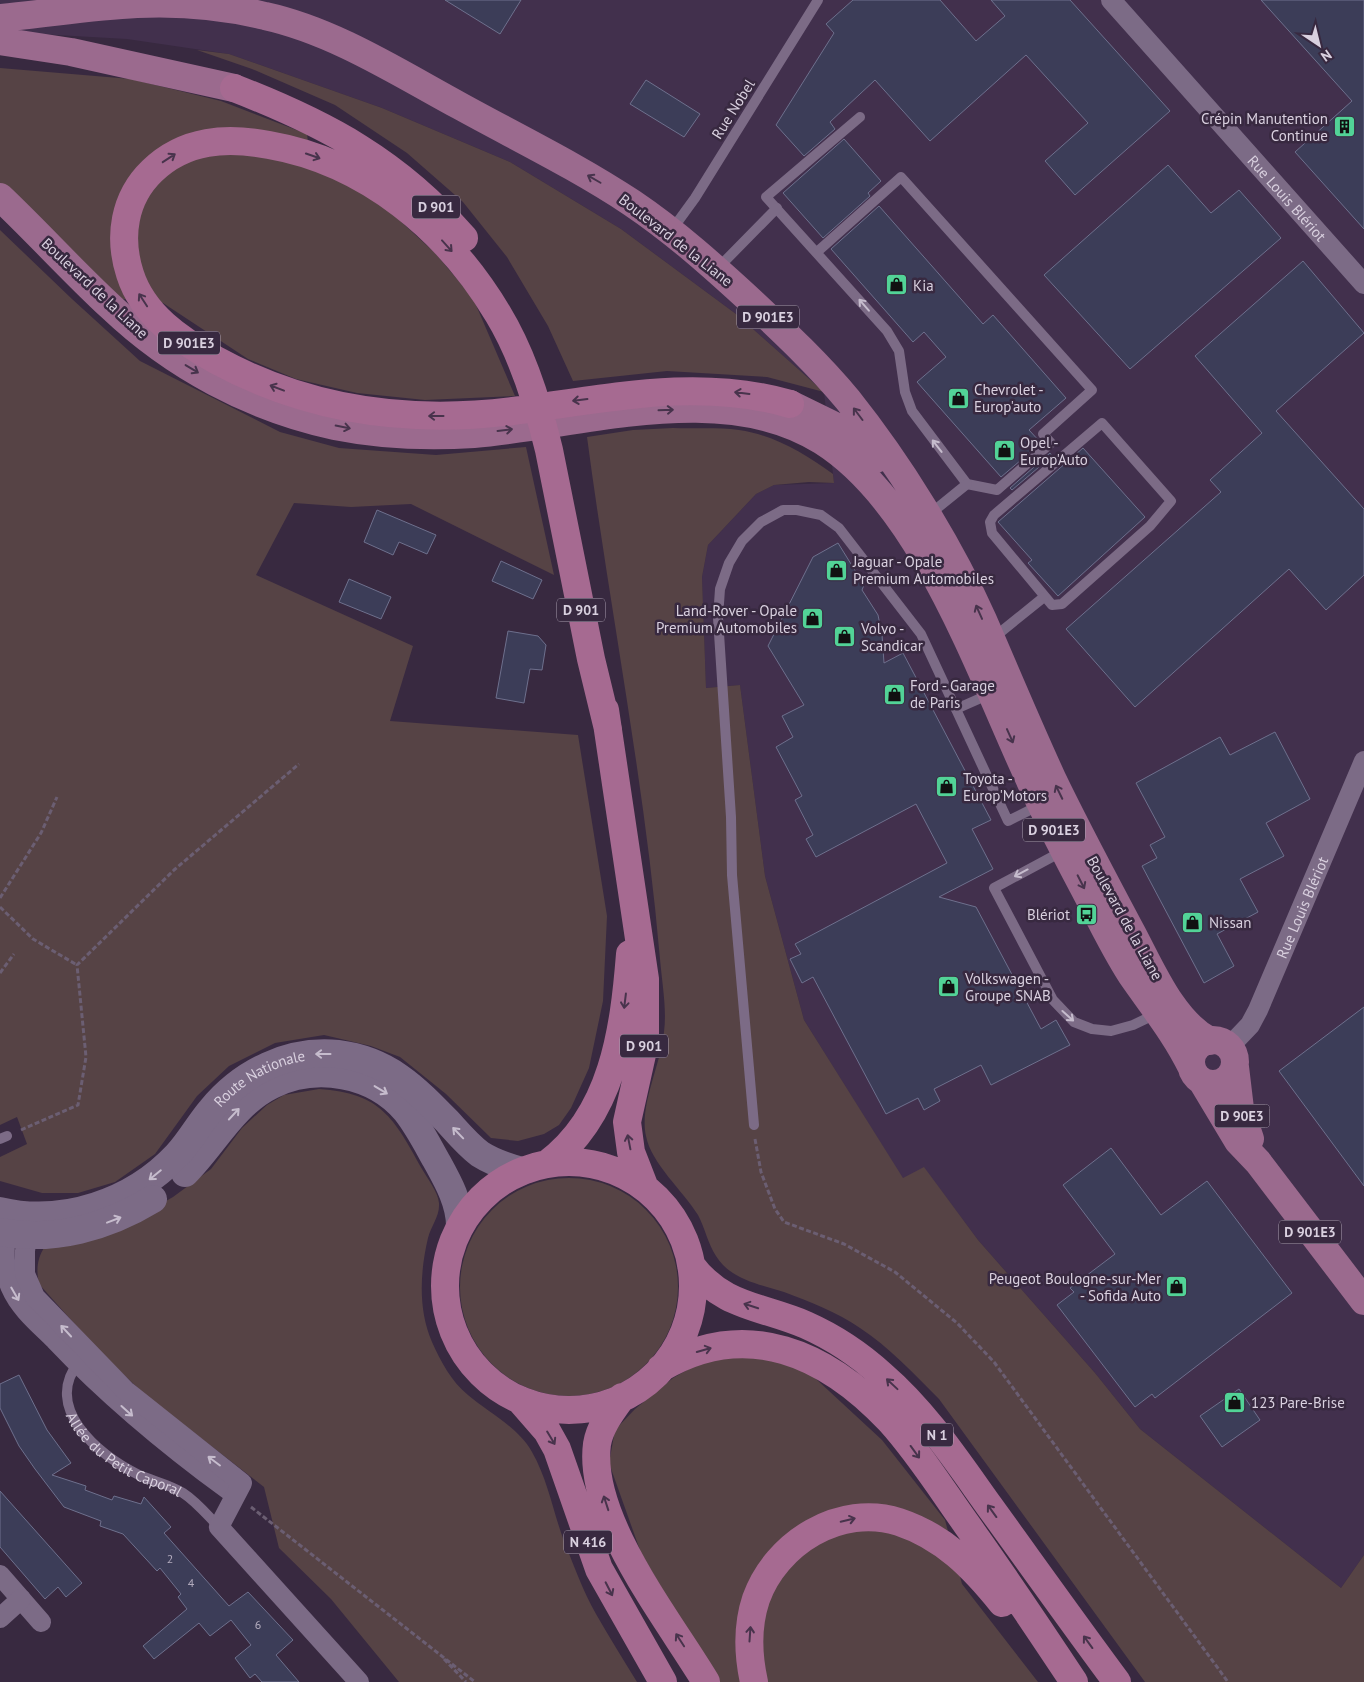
<svg xmlns="http://www.w3.org/2000/svg" width="1364" height="1682" font-family="'PT Sans',sans-serif">
<rect width="100%" height="100%" fill="#382940"/>
<path fill="#42304d" d="M0,0H1364V1555L1341,1588L1140,1429L1095,1373L978,1240L924,1168L903,1179L804,1020L765,876L740,685L706,688L702,577L708,545L756,494L774,485L834,483L824,392L736,314L621,229L510,162L382,108L229,54L127,39L21,33L0,26Z"/>
<path fill="#564345" d="M197,50L229,54L382,108L510,162L621,229L736,314L824,392L767,377L667,371L573,381L548,326L507,257L463,202L407,153L335,105L252,69Z
M0,68L131,79L221,101L307,134L311,165L383,205L435,253L473,298L515,396L425,400L357,393L296,379L248,359L163,303L122,299L0,185Z
M0,230L72,299L140,361L280,432L339,448L436,455L526,447L554,575L411,504L351,507L294,503L256,575L413,646L390,721L578,735L607,916L603,1001L589,1068L571,1108L559,1125L544,1134L518,1141L491,1138L446,1094L400,1057L371,1046L324,1035L275,1043L229,1066L197,1096L155,1154L115,1182L78,1193H42L0,1181V1157L27,1144L17,1117L0,1125Z
M673,428C694,429 717,427 739,430C774,435 804,453 833,474L834,483L809,482L774,485L756,494L708,545L702,577L706,688L740,685L765,876L804,1020L903,1178L924,1167L978,1240L1095,1373L1140,1429L1341,1588L1364,1555V1682H1145L939,1399C914,1374 889,1347 860,1328C837,1312 810,1302 784,1292C759,1284 731,1280 716,1256C708,1244 705,1228 698,1215C683,1191 651,1163 646,1136C639,1106 661,1064 664,1032C667,1009 662,983 660,959C645,784 610,611 587,437L633,430Z
M319,1089C381,1093 394,1118 422,1169C427,1178 438,1192 439,1203C440,1216 431,1226 428,1238C420,1272 418,1310 432,1342C441,1362 451,1381 468,1395C489,1413 518,1427 532,1452C548,1480 553,1512 564,1541C574,1566 583,1591 596,1614C609,1637 623,1659 637,1682H399L331,1599L279,1548L264,1487L143,1393L97,1349L39,1284C36,1269 37,1259 45,1246L113,1231L173,1197L211,1169L242,1128L267,1105L284,1095Z
M460 1287a109 109 0 1 1 218 0a109 109 0 1 1-218 0Z
M750,1355L802,1366L882,1440L945,1520L962,1584L1038,1682H717L641,1553L609,1463L615,1430L635,1409L673,1378L701,1362Z"/>
<path fill="#3c3d58" stroke="#6e708d" d="M445,0H521L500,34Z
M853,0H940L976,41L1005,16L991,0H1070L1170,111L1075,195L1045,161L1088,123L1026,55L930,141L875,80L830,122L835,129L804,156L776,125L834,33L826,24Z
M1261,0H1364V229L1295,152L1352,101Z
M646,80L700,114L684,137L630,104Z
M844,139L881,181L868,193L870,196L823,238L783,193Z
M1168,165L1211,213L1239,190L1281,238L1130,369L1044,275Z
M879,206L983,324L993,315L1066,398L1029,430L1041,443L1001,477L917,382L946,357L924,332L913,342L831,249Z
M1303,261L1364,333L1276,411L1364,509V575L1326,610L1289,569L1135,707L1066,629L1221,492L1210,480L1262,433L1195,356Z
M1083,448L1145,517L1058,596L1028,563L1032,560L998,522Z
M1050,453L1052,456L1012,490L1010,488Z
M377,510L436,535L427,554L399,542L393,555L364,542Z
M838,543L864,585L862,590L878,615L882,635L884,663L903,653L991,820L972,829L993,869L939,897L976,907L1041,1029L1056,1020L1070,1045L991,1085L981,1065L934,1089L940,1101L924,1110L918,1098L886,1114L813,977L802,983L790,959L801,954L795,944L947,863L916,804L816,857L806,839L813,835L795,800L802,796L776,747L793,737L782,716L804,705L768,646L813,557Z
M501,561L542,580L533,599L492,581Z
M349,579L391,597L381,619L339,602Z
M508,631L538,636L546,645L542,670L530,669L524,703L496,698Z
M1275,732L1310,799L1266,823L1284,856L1240,879L1258,912L1217,934L1234,966L1204,983L1142,866L1157,858L1150,845L1165,837L1136,783L1220,737L1230,755Z
M1364,1007V1186L1279,1071Z
M1111,1148L1161,1215L1207,1181L1292,1293L1155,1398L1152,1394L1135,1407L1057,1305L1074,1292L1070,1288L1115,1254L1063,1185Z
M19,1375L47,1430L71,1463L52,1475L86,1486L85,1490L112,1500L114,1496L141,1504L144,1497L171,1527L164,1533L229,1606L248,1592L293,1640L276,1655L299,1682H262L255,1674L250,1678L235,1658L251,1645L231,1620L210,1636L199,1623L154,1659L143,1646L187,1609L178,1597L181,1594L160,1568L157,1571L123,1534L100,1526L101,1521L64,1507L35,1469L19,1446L0,1408V1384Z
M1239,1389L1260,1420L1222,1447L1200,1416Z
M0,1491L82,1583L66,1597L58,1587L45,1599L0,1547Z"/>
<g fill="none" stroke-linecap="round" stroke-linejoin="round">
<path stroke="#6b5e72" stroke-width="3" stroke-dasharray="5 2.5" stroke-linecap="butt" d="M0,898L41,833L57,797
M0,907L33,939L77,965
M0,973L14,954
M21,1130L78,1105L86,1057L77,965L174,870L299,764
M755,1139L761,1172L775,1209L784,1222L844,1244L895,1272L957,1323L994,1362L1228,1682
M251,1507L475,1682
M444,1659L466,1682"/>
<g stroke="#7c6b86" stroke-width="10">
<path d="M671,231L695,198L818,0"/>
<path d="M817,252L901,177L1092,390L1043,434L1051,443L997,490L967,484L912,411L905,392L899,351L887,331L766,197L860,117"/>
<path d="M718,268L777,208"/>
<path d="M1102,423L1171,501L1150,526L1062,604L1052,605L992,533L990,522L994,515Z"/>
<path d="M930,514L967,484"/>
<path d="M992,639L1044,597"/>
<path d="M956,709L990,694"/>
<path d="M1063,851L994,888L1053,1000L1074,1022L1092,1029L1111,1031L1133,1025L1156,1014"/>
<path d="M754,1125L732,875L731,817L718,618L720,589L729,563L742,541L761,522L783,510H797L821,515L839,528L921,634L1008,821L1040,805"/>
<path d="M0,1139L7,1136"/>
<path id="s1" d="M79,1362C42,1407 98,1455 137,1474C152,1481 169,1484 183,1493C197,1502 208,1516 219,1527"/>
</g>
<g stroke="#7c6b86" stroke-width="20">
<path id="s2" d="M1111,0L1364,284"/>
<path id="s3" d="M1229,1047L1250,1025L1258,1010L1364,761"/>
<path d="M6,1221C5,1242 2,1268 11,1288C20,1309 40,1325 55,1340C109,1397 167,1445 230,1491"/>
<path d="M29,1222L25,1251V1274L35,1297L125,1390L242,1483L219,1527L359,1682"/>
<path d="M0,1575L41,1622"/>
<path d="M0,1618L21,1599"/>
</g>
<g stroke="#7c6b86" stroke-width="28">
<path d="M185,1173C214,1144 233,1104 272,1085C316,1063 374,1073 406,1111C418,1126 427,1144 436,1160C447,1180 460,1202 460,1226"/>
<path id="s4" d="M0,1211C63,1226 133,1202 177,1155C190,1141 199,1124 211,1110C242,1072 289,1049 338,1054C388,1060 415,1088 448,1122C458,1133 468,1145 480,1154C494,1163 507,1167 522,1171"/>
<path d="M0,1232C54,1242 107,1227 153,1199"/>
</g>
<path stroke="#9b6a8e" stroke-width="28" d="M0,18C46,14 91,6 137,4C179,2 224,6 265,16C334,31 399,73 460,106C518,138 578,167 632,203C675,232 714,267 752,302C785,333 819,365 848,400C899,464 950,546 983,620C1006,673 1028,726 1052,778C1077,830 1104,880 1131,931C1151,968 1172,1021 1210,1041
M0,41L71,52L234,88
M0,197C38,233 73,272 111,307C173,366 251,408 335,426C380,435 428,437 474,434C584,425 722,378 822,441C922,504 979,670 1027,774C1046,817 1068,858 1090,900C1104,926 1117,954 1134,979C1155,1009 1176,1035 1192,1068
M790,404L835,426L876,459
M1191 1062a22 22 0 1 1 44 0a22 22 0 1 1-44 0Z
M1235,1067L1240,1109L1250,1139
M1202,1081L1238,1141L1258,1162L1364,1301"/>
<path stroke="#a66a91" stroke-width="28" d="M234,88C327,124 398,162 464,238
M605,710L645,979V1041L627,1122L631,1152L645,1188
M608,729L591,659L549,450C538,404 523,355 498,314C448,230 367,162 269,145C227,137 185,139 152,171C124,198 118,237 130,274C143,315 180,340 216,360C309,411 409,424 513,411C605,399 698,377 790,404
M445 1286a124 124 0 1 1 248 0a124 124 0 1 1-248 0Z
M547,1164C613,1115 624,1030 630,954
M691,1265C722,1307 762,1306 806,1325C833,1337 860,1355 882,1375C925,1412 957,1461 990,1507C1032,1565 1074,1624 1117,1682
M661,1368C747,1317 827,1354 890,1421C919,1453 942,1490 967,1525C1004,1577 1039,1629 1074,1682
M622,1397C612,1411 600,1426 597,1444C587,1518 669,1620 706,1682
M520,1400L547,1431L557,1449L599,1569L663,1682
M754,1682C748,1655 747,1626 756,1599C776,1543 840,1503 899,1522C944,1537 973,1567 1002,1603"/>
</g>
<defs><path id="oneway-shaft" d="M-6 0H5M1.5-3L5.5 0L1.5 3" fill="none" stroke-width="1.6" stroke-linecap="round" stroke-linejoin="round" transform="scale(1.25)"/></defs>
<g stroke="#48334c">
<use href="#oneway-shaft" transform="translate(313 156) rotate(19)"/>
<use href="#oneway-shaft" transform="translate(169 158) rotate(-33)"/>
<use href="#oneway-shaft" transform="translate(447 246) rotate(48)"/>
<use href="#oneway-shaft" transform="translate(143 300) rotate(-123)"/>
<use href="#oneway-shaft" transform="translate(277 388) rotate(-159)"/>
<use href="#oneway-shaft" transform="translate(742 393) rotate(-173)"/>
<use href="#oneway-shaft" transform="translate(580 400) rotate(173)"/>
<use href="#oneway-shaft" transform="translate(436 416) rotate(180)"/>
<use href="#oneway-shaft" transform="translate(625 1001) rotate(97)"/>
<use href="#oneway-shaft" transform="translate(629 1142) rotate(-101)"/>
<use href="#oneway-shaft" transform="translate(751 1306) rotate(-162)"/>
<use href="#oneway-shaft" transform="translate(704 1350) rotate(-16)"/>
<use href="#oneway-shaft" transform="translate(892 1384) rotate(-137)"/>
<use href="#oneway-shaft" transform="translate(551 1438) rotate(59)"/>
<use href="#oneway-shaft" transform="translate(915 1452) rotate(54)"/>
<use href="#oneway-shaft" transform="translate(606 1503) rotate(-108)"/>
<use href="#oneway-shaft" transform="translate(992 1511) rotate(-126)"/>
<use href="#oneway-shaft" transform="translate(848 1520) rotate(-13)"/>
<use href="#oneway-shaft" transform="translate(609 1589) rotate(63)"/>
<use href="#oneway-shaft" transform="translate(750 1634) rotate(-86)"/>
<use href="#oneway-shaft" transform="translate(680 1640) rotate(-123)"/>
<use href="#oneway-shaft" transform="translate(1088 1642) rotate(-126)"/>
</g>
<g stroke="#47334c">
<use href="#oneway-shaft" transform="translate(594 179) rotate(-150)"/>
<use href="#oneway-shaft" transform="translate(192 369) rotate(31)"/>
<use href="#oneway-shaft" transform="translate(666 410) rotate(-2)"/>
<use href="#oneway-shaft" transform="translate(858 414) rotate(-127)"/>
<use href="#oneway-shaft" transform="translate(343 427) rotate(11)"/>
<use href="#oneway-shaft" transform="translate(505 430) rotate(-7)"/>
<use href="#oneway-shaft" transform="translate(979 612) rotate(-114)"/>
<use href="#oneway-shaft" transform="translate(1010 736) rotate(66)"/>
<use href="#oneway-shaft" transform="translate(1059 792) rotate(-116)"/>
<use href="#oneway-shaft" transform="translate(1081 882) rotate(63)"/>
</g>
<g stroke="#c6bccd">
<use href="#oneway-shaft" transform="translate(864 305) rotate(-131)"/>
<use href="#oneway-shaft" transform="translate(937 446) rotate(-128)"/>
<use href="#oneway-shaft" transform="translate(1021 873) rotate(152)"/>
<use href="#oneway-shaft" transform="translate(1068 1016) rotate(42)"/>
<use href="#oneway-shaft" transform="translate(323 1054) rotate(-180)"/>
<use href="#oneway-shaft" transform="translate(381 1090) rotate(31)"/>
<use href="#oneway-shaft" transform="translate(234 1114) rotate(-47)"/>
<use href="#oneway-shaft" transform="translate(458 1133) rotate(-134)"/>
<use href="#oneway-shaft" transform="translate(155 1175) rotate(141)"/>
<use href="#oneway-shaft" transform="translate(114 1220) rotate(-21)"/>
<use href="#oneway-shaft" transform="translate(15 1294) rotate(60)"/>
<use href="#oneway-shaft" transform="translate(66 1331) rotate(-133)"/>
<use href="#oneway-shaft" transform="translate(127 1411) rotate(42)"/>
<use href="#oneway-shaft" transform="translate(214 1461) rotate(-143)"/>
</g>
<defs>
<symbol id="building-square" viewBox="-11 -11 22 22"><rect x="-9" y="-9" width="18" height="18" rx="4" fill="#52d397" stroke="#382940"/><path d="M-4-6H4V6H1V3H-1V6H-4ZM-2.5-4.3h1.7v1.8h-1.7ZM.8-4.3h1.7v1.8H.8ZM-2.5-1h1.7V.8h-1.7ZM.8-1h1.7V.8H.8Z" fill="#111"/></symbol>
<symbol id="shop-square" viewBox="-11 -11 22 22"><rect x="-9" y="-9" width="18" height="18" rx="4" fill="#52d397" stroke="#382940"/><path d="M-5-2.5h2.3a2.7 3.5 0 0 1 5.4 0H5L5.5 6h-11ZM-1.5-2.5h3a1.5 2.3 0 0 0-3 0Z" fill="#111"/></symbol>
<symbol id="bus-square" viewBox="-11 -11 22 22"><rect x="-9" y="-9" width="18" height="18" rx="4" fill="#52d397" stroke="#382940"/><path d="M-5-6H5V4H4V6H2V4H-2V6H-4V4H-5ZM-3.5-4V0h7V-4ZM-3.5 1.2v1.5H-2V1.2ZM2 1.2v1.5H3.5V1.2Z" fill="#111"/></symbol>
</defs>
<g fill-rule="evenodd">
<use href="#building-square" x="1332" y="114" width="25" height="25"/>
<use href="#shop-square" x="884" y="272" width="25" height="25"/>
<use href="#shop-square" x="946" y="386" width="25" height="25"/>
<use href="#shop-square" x="992" y="438" width="25" height="25"/>
<use href="#shop-square" x="824" y="558" width="25" height="25"/>
<use href="#shop-square" x="800" y="606" width="25" height="25"/>
<use href="#shop-square" x="832" y="624" width="25" height="25"/>
<use href="#shop-square" x="882" y="682" width="25" height="25"/>
<use href="#shop-square" x="934" y="774" width="25" height="25"/>
<use href="#bus-square" x="1074" y="902" width="25" height="25"/>
<use href="#shop-square" x="1180" y="910" width="25" height="25"/>
<use href="#shop-square" x="936" y="974" width="25" height="25"/>
<use href="#shop-square" x="1164" y="1274" width="25" height="25"/>
<use href="#shop-square" x="1222" y="1390" width="25" height="25"/>
</g>
<g text-anchor="middle" dominant-baseline="central" stroke-width="5" stroke-linejoin="round" paint-order="stroke">
<g font-size="12" fill="#b2abbd">
<text x="170" y="1558">2</text>
<text x="191" y="1582">4</text>
<text x="258" y="1624">6</text>
</g>
<g fill="#382940" stroke="#a99eaf" stroke-width="1">
<rect x="412" y="195.5" width="48" height="23" rx="4"/>
<rect x="737" y="305.5" width="62" height="23" rx="4"/>
<rect x="158" y="331.5" width="62" height="23" rx="4"/>
<rect x="557" y="598.5" width="48" height="23" rx="4"/>
<rect x="1023" y="818.5" width="62" height="23" rx="4"/>
<rect x="620" y="1034.5" width="48" height="23" rx="4"/>
<rect x="1214.5" y="1104.5" width="55" height="23" rx="4"/>
<rect x="1279" y="1220.5" width="62" height="23" rx="4"/>
<rect x="921" y="1423.5" width="32" height="23" rx="4"/>
<rect x="564" y="1530.5" width="48" height="23" rx="4"/>
</g>
<g font-size="14" font-weight="bold" fill="#d9d0df">
<text x="436" y="207">D 901</text>
<text x="768" y="317">D 901E3</text>
<text x="189" y="343">D 901E3</text>
<text x="581" y="610">D 901</text>
<text x="1054" y="830">D 901E3</text>
<text x="644" y="1046">D 901</text>
<text x="1242" y="1116">D 90E3</text>
<text x="1310" y="1232">D 901E3</text>
<text x="937" y="1435">N 1</text>
<text x="588" y="1542">N 416</text>
</g>
<g font-size="15" fill="#d9d0df" stroke="#382940">
<text transform="translate(733 109) rotate(-58)">Rue Nobel</text>
<text stroke="none"><textPath href="#s2" startOffset="265">Rue Louis Blériot</textPath></text>
<text transform="translate(676 240) rotate(38)">Boulevard de la Liane</text>
<text transform="translate(95 288) rotate(43)">Boulevard de la Liane</text>
<text stroke="none"><textPath href="#s3" startOffset="159">Rue Louis Blériot</textPath></text>
<text transform="translate(1125 918) rotate(61)">Boulevard de la Liane</text>
<text stroke="none"><textPath href="#s4" startOffset="310">Route Nationale</textPath></text>
<text stroke="none"><textPath href="#s1" startOffset="124">Allée du Petit Caporal</textPath></text>
</g>
<g font-size="15" fill="#d9d0df" stroke="#382940" text-anchor="start">
<text x="1328" y="118" text-anchor="end">Crépin Manutention<tspan x="1328" dy="17">Continue</tspan></text>
<text x="913" y="285">Kia</text>
<text x="974" y="389">Chevrolet -<tspan x="974" dy="17">Europ'auto</tspan></text>
<text x="1020" y="442">Opel -<tspan x="1020" dy="17">Europ'Auto</tspan></text>
<text x="853" y="561">Jaguar - Opale<tspan x="853" dy="17">Premium Automobiles</tspan></text>
<text x="797" y="610" text-anchor="end">Land-Rover - Opale<tspan x="797" dy="17">Premium Automobiles</tspan></text>
<text x="861" y="628">Volvo -<tspan x="861" dy="17">Scandicar</tspan></text>
<text x="910" y="685">Ford - Garage<tspan x="910" dy="17">de Paris</tspan></text>
<text x="963" y="778">Toyota -<tspan x="963" dy="17">Europ'Motors</tspan></text>
<text x="1070" y="914" text-anchor="end">Blériot</text>
<text x="1209" y="922">Nissan</text>
<text x="965" y="978">Volkswagen -<tspan x="965" dy="17">Groupe SNAB</tspan></text>
<text x="1161" y="1278" text-anchor="end">Peugeot Boulogne-sur-Mer<tspan x="1161" dy="17">- Sofida Auto</tspan></text>
<text x="1251" y="1402">123 Pare-Brise</text>
</g>
</g>
<g transform="translate(1319 45) rotate(145)" stroke="#382940" stroke-width="4" paint-order="stroke">
<path d="M0-4L9 19L0 12L-9 19Z" fill="#d9d0df"/>
<text y="-8" font-size="14" font-weight="bold" text-anchor="middle" fill="#d9d0df">N</text>
</g>
</svg>
